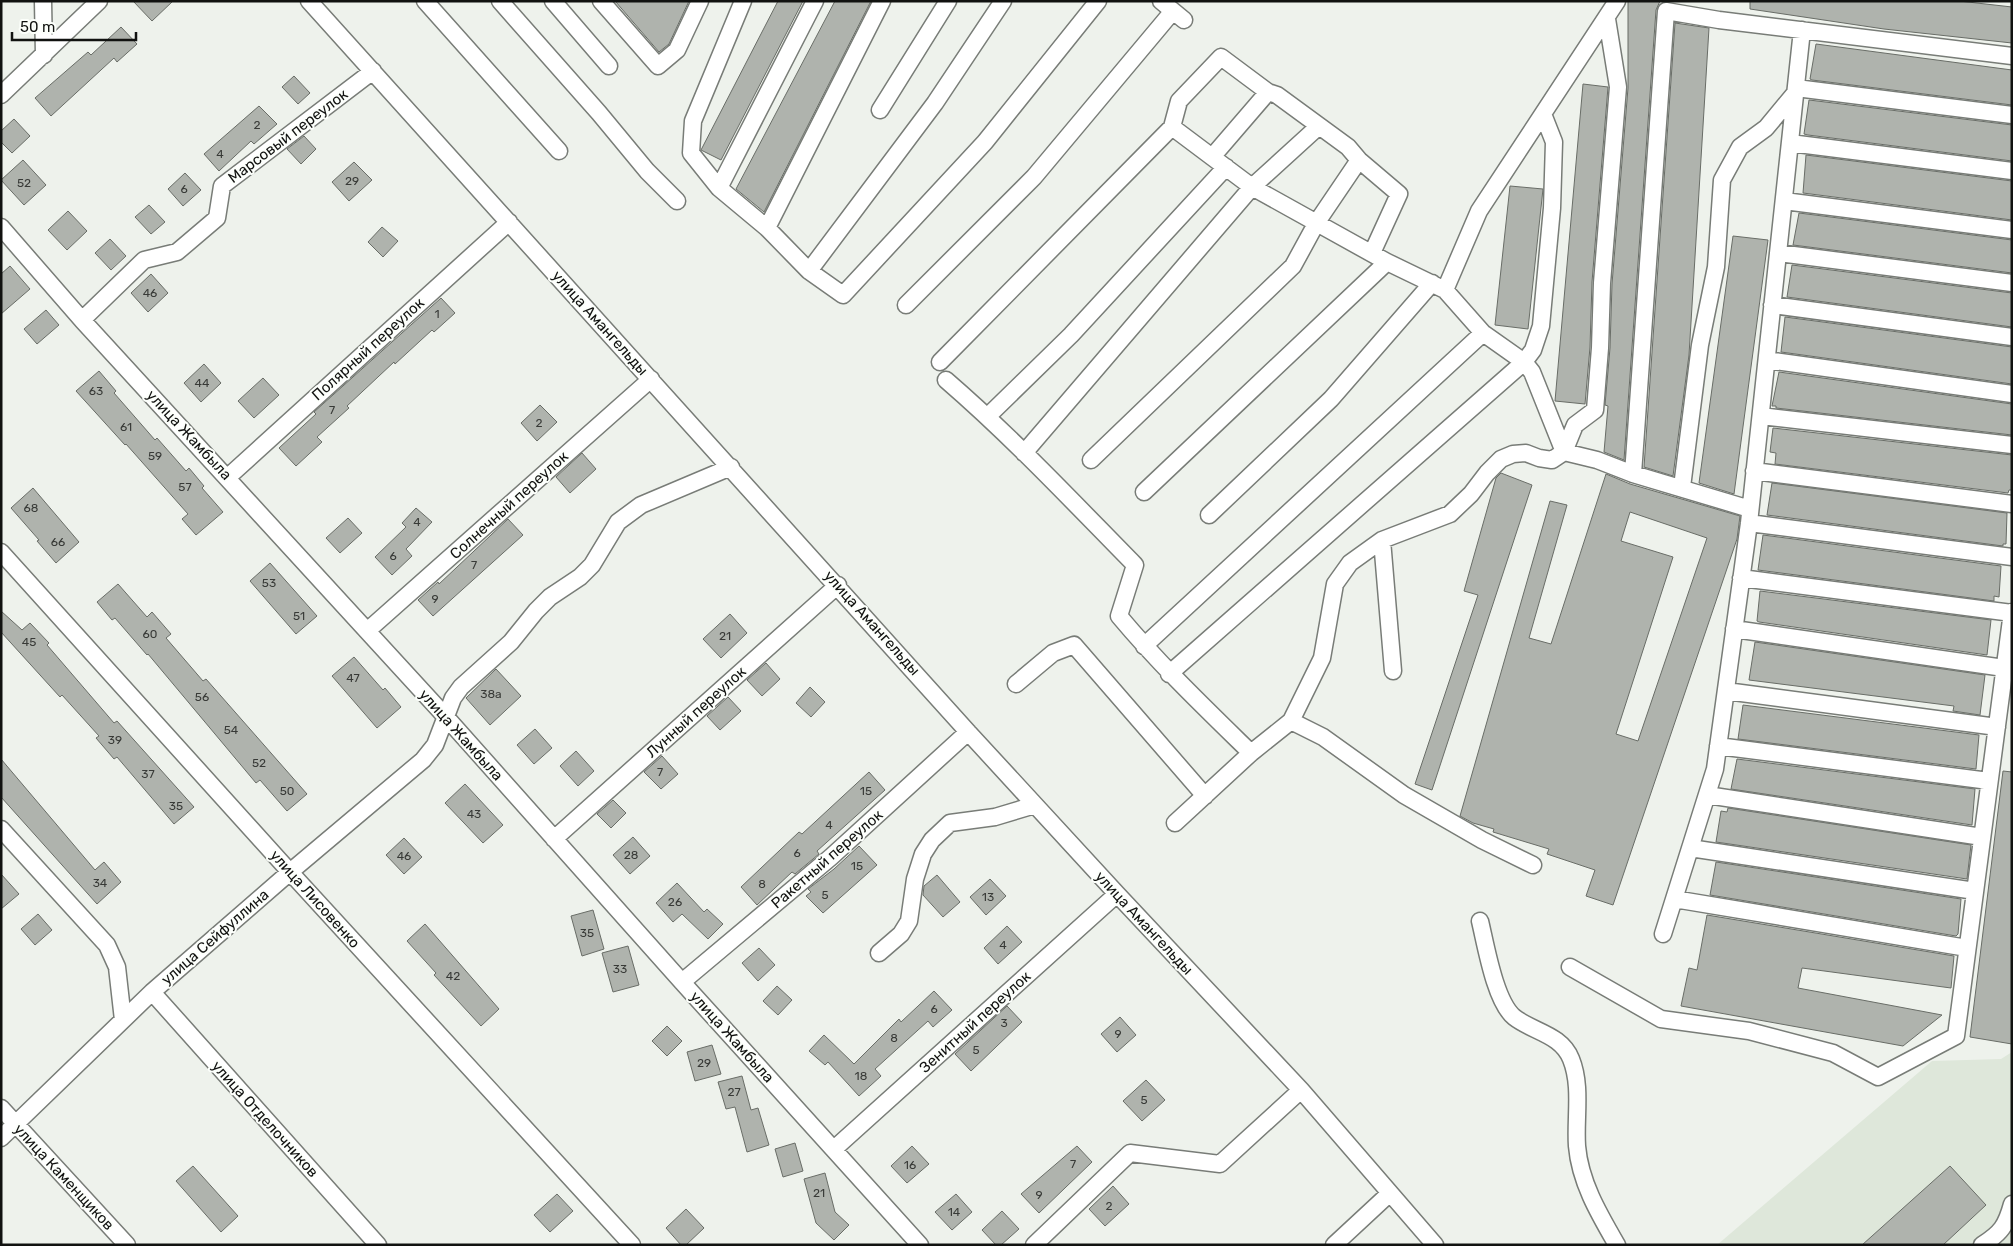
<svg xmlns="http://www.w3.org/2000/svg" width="2013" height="1246" font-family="Rubik,sans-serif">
<rect width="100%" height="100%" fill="#eef2ec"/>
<path fill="#dee7da" d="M2012,1052V1245H1717L1932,1061L2001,1059Z"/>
<path fill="#afb3ad" stroke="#696d67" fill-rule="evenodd" d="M133,1H173L152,21Z
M615,1H689L669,44L659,52Z
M778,1H803L721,160L701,150Z
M835,1H871L764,212L736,189Z
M1628,1H1660L1656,10L1624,460L1604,452L1608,406L1605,405L1610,348L1612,284L1628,88Z
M1750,1H1959L2012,7V43L1884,29L1750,9Z
M1675,23L1709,28L1689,355L1673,476L1644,467Z
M121,27L137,44L117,62L114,58L51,116L35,98L88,52L91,55Z
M1816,44L2012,70V105L1812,80L1810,79Z
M294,76L310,93L298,104L282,87Z
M1583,84L1608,87L1592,282L1590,347L1585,404L1555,401Z
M1809,100L2012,125V161L1808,135L1804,134Z
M259,106L277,124L254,144L251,141L219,171L204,154Z
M14,119L30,136L12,153L1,142V131Z
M304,136L316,149L301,164L287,149Z
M1806,155L2012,181V220L1803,193Z
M23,160L46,185L24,205L1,180Z
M354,162L372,180L349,201L332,182Z
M185,173L201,190L183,206L168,189Z
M1510,186L1543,189L1528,329L1495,325Z
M149,205L165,222L151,234L135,217Z
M68,211L87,231L67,250L48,230Z
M1799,213L2012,240V273L1793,245Z
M382,227L398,241L383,257L368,242Z
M1733,236L1768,240L1734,494L1699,483Z
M110,239L126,256L111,270L95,253Z
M1792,265L2012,293V327L1787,297Z
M10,266L30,289L1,314V274Z
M151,274L168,293L148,312L131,293Z
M441,298L455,313L434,332L432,330L395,364L394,362L347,406L349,408L317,437L322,442L296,466L279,448L316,414L314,412Z
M46,310L59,325L37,344L24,329Z
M1785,317L2012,347V384L1781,352Z
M204,364L221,383L201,402L184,383Z
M99,371L116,391L114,393L155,440L157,438L186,471L189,468L204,486L202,488L223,512L196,535L182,519L188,514L126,444L125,445L76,391Z
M1779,372L2012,404V435L1776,408V406H1772Z
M263,378L279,395L254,418L238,401Z
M540,405L557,422L537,441L521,423Z
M1773,428L2012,455V490H2009L2008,493L1775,464L1776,453L1770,452Z
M582,453L596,469L570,493L556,477Z
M1501,473L1532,485L1432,790L1415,784L1478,595L1464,591L1496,478Z
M1606,474L1630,484L1740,516L1737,539L1613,905L1586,896L1595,870L1547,854L1549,849L1493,832L1494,829L1473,823L1460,816L1550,501L1567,505L1529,638L1551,644ZM1630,512L1707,538L1638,741L1616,734L1673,557L1621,541Z
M1772,483L2007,513L2006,544H2003V546L1767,515Z
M33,488L79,542L56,563L37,541L39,540L11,508Z
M416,508L432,522L406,549L412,556L392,575L375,557L406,527L402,523Z
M348,518L362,533L340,553L326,538Z
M508,519L523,535L433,616L418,600L438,582L439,584Z
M1763,535L2001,566L1999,597L1994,596V601L1758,570Z
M270,563L317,616L296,634L250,581Z
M118,584L147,617L152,612L171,634L166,638L203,681L206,679L307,794L287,811L260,780L256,783L148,654L147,655L115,618L112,620L97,602Z
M1760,591L1991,620L1987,655L1759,622L1757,621Z
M1,611L22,630L30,623L49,643L47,645L114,723L117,721L194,807L174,824L117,757L114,759L96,738L99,736L62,695L60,697L1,632Z
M730,614L747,633L721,658L703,639Z
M1755,642L1985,675L1980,715L1953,711L1954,706L1749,680Z
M354,657L383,690L385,688L401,707L377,728L332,676Z
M766,663L780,679L762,696L747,680Z
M496,669L521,696L490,725L466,698Z
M810,687L825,702L811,717L796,703Z
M728,697L741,711L720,730L707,716Z
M1743,705L1979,735L1976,769L1738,739Z
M535,729L552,748L534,764L517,745Z
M576,751L594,771L578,786L560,766Z
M662,756L678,774L661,789L644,772Z
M1,759L95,870L104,862L121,882L97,904L1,797Z
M1737,759L1975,789L1972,825L1731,789Z
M2003,771L2012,772V1044L1970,1037Z
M869,772L885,790L817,851L819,854L795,874L792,872L757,905L741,887L799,832L802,834Z
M465,784L503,825L483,843L445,803Z
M613,800L626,813L611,828L597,814Z
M1728,808L1971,845L1967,879L1716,842L1721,811L1727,812Z
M633,837L650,856L630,874L613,855Z
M404,838L422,857L404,874L386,855Z
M859,846L877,865L823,913L806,896L811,892L808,889L834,869Z
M1716,862L1961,899L1958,934L1956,936L1710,895Z
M1,874L19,894L1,909Z
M937,875L960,902L943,917L923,895L924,886Z
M990,879L1006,896L986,915L970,897Z
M677,883L704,912L707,909L723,924L708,939L682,914L673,922L656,903Z
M593,910L604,949L582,956L571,916Z
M38,914L52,930L35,945L21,929Z
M1707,915L1954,956L1951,988L1802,968L1798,988L1942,1015L1903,1046L1681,1006L1689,968L1697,970Z
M425,924L499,1009L481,1026L434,975L436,973L407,941Z
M1007,926L1022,942L998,964L984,948Z
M628,946L639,985L613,992L602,953Z
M759,948L775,965L758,981L742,963Z
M777,986L792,1000L778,1015L763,1001Z
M934,991L952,1010L933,1027L928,1021L875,1069L881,1076L859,1096L828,1062L825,1065L809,1051L824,1035L854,1064L899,1019L901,1022Z
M1007,1006L1022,1022L971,1071L955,1054Z
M1120,1017L1136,1035L1117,1052L1101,1034Z
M667,1026L682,1041L667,1056L652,1041Z
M712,1045L721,1074L695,1081L687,1052Z
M742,1076L751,1110L758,1108L769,1145L747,1152L735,1107L726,1109L718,1082Z
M1146,1080L1165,1100L1142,1121L1123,1101Z
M795,1143L803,1171L783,1177L775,1149Z
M912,1146L929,1164L907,1183L891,1166Z
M1077,1146L1092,1162L1039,1213L1021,1194Z
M193,1166L238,1216L221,1232L176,1181Z
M1950,1166L1986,1205L1943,1245H1862Z
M825,1173L835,1212L849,1225L834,1240L816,1223L804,1179Z
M1113,1186L1129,1204L1105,1226L1089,1209Z
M557,1194L573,1211L550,1232L534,1215Z
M956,1194L972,1212L952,1230L935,1212Z
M686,1209L704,1228L686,1245H681L666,1228Z
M1002,1211L1019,1229L1001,1245H996L982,1230Z"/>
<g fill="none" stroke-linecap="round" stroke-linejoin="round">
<defs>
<path id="minor" d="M43,1L44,55
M309,1L968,732L1117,894L1301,1090L1435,1245
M425,1L559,151
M500,1L599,113L647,171L677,201
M553,1L609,66
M601,1L658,66L677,50L700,1
M743,1L693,121L691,153L719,188L767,228L809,271L843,295L985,142L1098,1
M1161,1L1184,20
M1796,88L2012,115
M1,95L99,1
M880,110L948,1
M1172,127L1179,101L1221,57L1268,92L1277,95L1348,147L1359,160L1399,194L1372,253
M1790,143L2012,171
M1212,157L1268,92
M719,188L815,1
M1784,201L2012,230
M1,227L82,320L445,716L682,982L920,1245
M767,228L882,1
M1778,253L2012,283
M809,271L935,103L1003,1
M1445,290L1483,333L1524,362L1532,372L1564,452L1597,460L1633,474L1750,509
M906,305L1034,177L1173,11
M1772,305L2012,337
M82,320L144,260L177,252L217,218L222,186L373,71
M1767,360L2012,394
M940,362L1172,127L1252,187L1387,262L1445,290L1479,211L1617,1
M946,380C1012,437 1073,502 1135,565L1119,616C1160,665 1205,708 1251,753
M988,416L1071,335L1226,167
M1761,416L2012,445
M1024,453L1252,187L1319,126
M1091,460L1293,266L1317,222L1359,160
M1754,471L2012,504
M1633,474L1666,11L1719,20L2012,56
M228,477L509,222
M1682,487L1700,345L1716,267L1722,180L1740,147L1766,128L1795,93
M1144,492L1387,262
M1209,515L1331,399L1432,283
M1749,523L2012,557
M1382,540L1393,671
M1,552L290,872L632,1245
M1741,578L2012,613
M1734,629L2004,668
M367,631L651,379
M1144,646L1483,333
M1169,674L1524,362L1533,350L1541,326L1552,208L1554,142L1543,114
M1016,684L1053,653L1074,645L1205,796
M1726,691L1997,727
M1291,721L1323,737L1404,795L1482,840L1533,865
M1718,746L1989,781
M1707,795L1982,837
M1175,823L1251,753L1291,721L1322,658L1335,584L1350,563L1382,540L1450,514L1471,494L1487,473L1501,459L1513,454L1526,453L1539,458L1552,460L1564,452L1575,425L1595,410L1600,348L1602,283L1618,87L1607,19
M1,829L107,945L117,967L123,1020
M554,839L838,585
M1690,848L1975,891
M1674,899L1967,948
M1480,921C1486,946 1495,1001 1514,1017C1533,1032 1561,1034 1571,1059C1582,1086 1575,1118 1577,1146C1580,1182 1599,1214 1617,1245
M1663,934L1715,769L1749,523L1802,30
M879,953L901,934L909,921L915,879L923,854L932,840L950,823L995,817L1035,805
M1570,967L1661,1019L1749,1031L1833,1053L1878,1077L1956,1036L2012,612
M682,982L831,857L968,732
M152,992L378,1245
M1,1108L127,1245
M1,1138L152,992L290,872L423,760L435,745L453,698L461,687L511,642L536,611L550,597L580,577L592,565L618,522L641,505L731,467
M834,1149L1117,894
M1034,1245L1130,1153L1220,1164L1301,1090
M1334,1245L1389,1194
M1982,1245C2001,1233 2006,1226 2012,1204"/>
</defs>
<use href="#minor" stroke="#787c77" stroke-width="19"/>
<use href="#minor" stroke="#fff" stroke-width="16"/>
</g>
<g text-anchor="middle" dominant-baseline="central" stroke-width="4" stroke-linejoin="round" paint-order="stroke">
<g font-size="12" fill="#383a37">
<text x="257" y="125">2</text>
<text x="220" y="154">4</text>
<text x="352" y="181">29</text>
<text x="24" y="183">52</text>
<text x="184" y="189">6</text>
<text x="150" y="293">46</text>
<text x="437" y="314">1</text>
<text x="202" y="383">44</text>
<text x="96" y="391">63</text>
<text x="332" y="410">7</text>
<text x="539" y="423">2</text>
<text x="126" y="427">61</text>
<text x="155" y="456">59</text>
<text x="185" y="487">57</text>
<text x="31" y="508">68</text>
<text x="417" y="522">4</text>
<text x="58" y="542">66</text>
<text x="393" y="556">6</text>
<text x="474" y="565">7</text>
<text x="269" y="583">53</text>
<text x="435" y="599">9</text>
<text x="299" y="616">51</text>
<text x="150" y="634">60</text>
<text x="725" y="636">21</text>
<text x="29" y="642">45</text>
<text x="353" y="678">47</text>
<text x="491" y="694">38а</text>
<text x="202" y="697">56</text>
<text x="231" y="730">54</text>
<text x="115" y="740">39</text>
<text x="259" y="763">52</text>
<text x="660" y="772">7</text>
<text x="148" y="774">37</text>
<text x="287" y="791">50</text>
<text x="866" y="791">15</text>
<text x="176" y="806">35</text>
<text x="474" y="814">43</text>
<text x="829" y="825">4</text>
<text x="797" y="853">6</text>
<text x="631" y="855">28</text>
<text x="404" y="856">46</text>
<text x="857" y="866">15</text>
<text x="100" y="883">34</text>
<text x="762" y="884">8</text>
<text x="825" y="895">5</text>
<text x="988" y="897">13</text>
<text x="675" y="902">26</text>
<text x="587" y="933">35</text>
<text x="1003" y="945">4</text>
<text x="620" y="969">33</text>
<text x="453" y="976">42</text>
<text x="934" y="1009">6</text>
<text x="1004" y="1023">3</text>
<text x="1118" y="1034">9</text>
<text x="894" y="1038">8</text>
<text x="976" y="1050">5</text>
<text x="704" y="1063">29</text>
<text x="861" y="1076">18</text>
<text x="734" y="1092">27</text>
<text x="1144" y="1100">5</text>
<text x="1073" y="1164">7</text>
<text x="910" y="1165">16</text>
<text x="819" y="1193">21</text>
<text x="1039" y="1195">9</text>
<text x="1109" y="1206">2</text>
<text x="954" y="1212">14</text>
</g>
<g font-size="15" fill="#111210" stroke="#fcfffb">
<text transform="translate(288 136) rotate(-37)">Марсовый переулок</text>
<text transform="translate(600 323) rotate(48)">улица Амангельды</text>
<text transform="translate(368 349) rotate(-42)">Полярный переулок</text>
<text transform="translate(189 435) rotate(47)">улица Жамбыла</text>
<text transform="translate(509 505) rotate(-42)">Солнечный переулок</text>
<text transform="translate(872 623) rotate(48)">улица Амангельды</text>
<text transform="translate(696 712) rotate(-42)">Лунный переулок</text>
<text transform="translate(461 735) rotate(48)">улица Жамбыла</text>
<text transform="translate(827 859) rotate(-41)">Ракетный переулок</text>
<text transform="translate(315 899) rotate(48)">улица Лисовенко</text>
<text transform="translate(1144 923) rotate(47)">улица Амангельды</text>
<text transform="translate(215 937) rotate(-41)">улица Сейфуллина</text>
<text transform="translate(975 1022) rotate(-42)">Зенитный переулок</text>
<text transform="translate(732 1037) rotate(48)">улица Жамбыла</text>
<text transform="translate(265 1119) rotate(48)">улица Отделочников</text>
<text transform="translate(64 1177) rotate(47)">улица Каменщиков</text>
</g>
</g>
<rect width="2013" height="1246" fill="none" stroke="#111210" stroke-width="5"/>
<path d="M12 32v8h124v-8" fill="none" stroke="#111210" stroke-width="2.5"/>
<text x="20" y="32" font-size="15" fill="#111210" stroke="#fcfffb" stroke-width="4" paint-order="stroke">50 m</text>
</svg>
